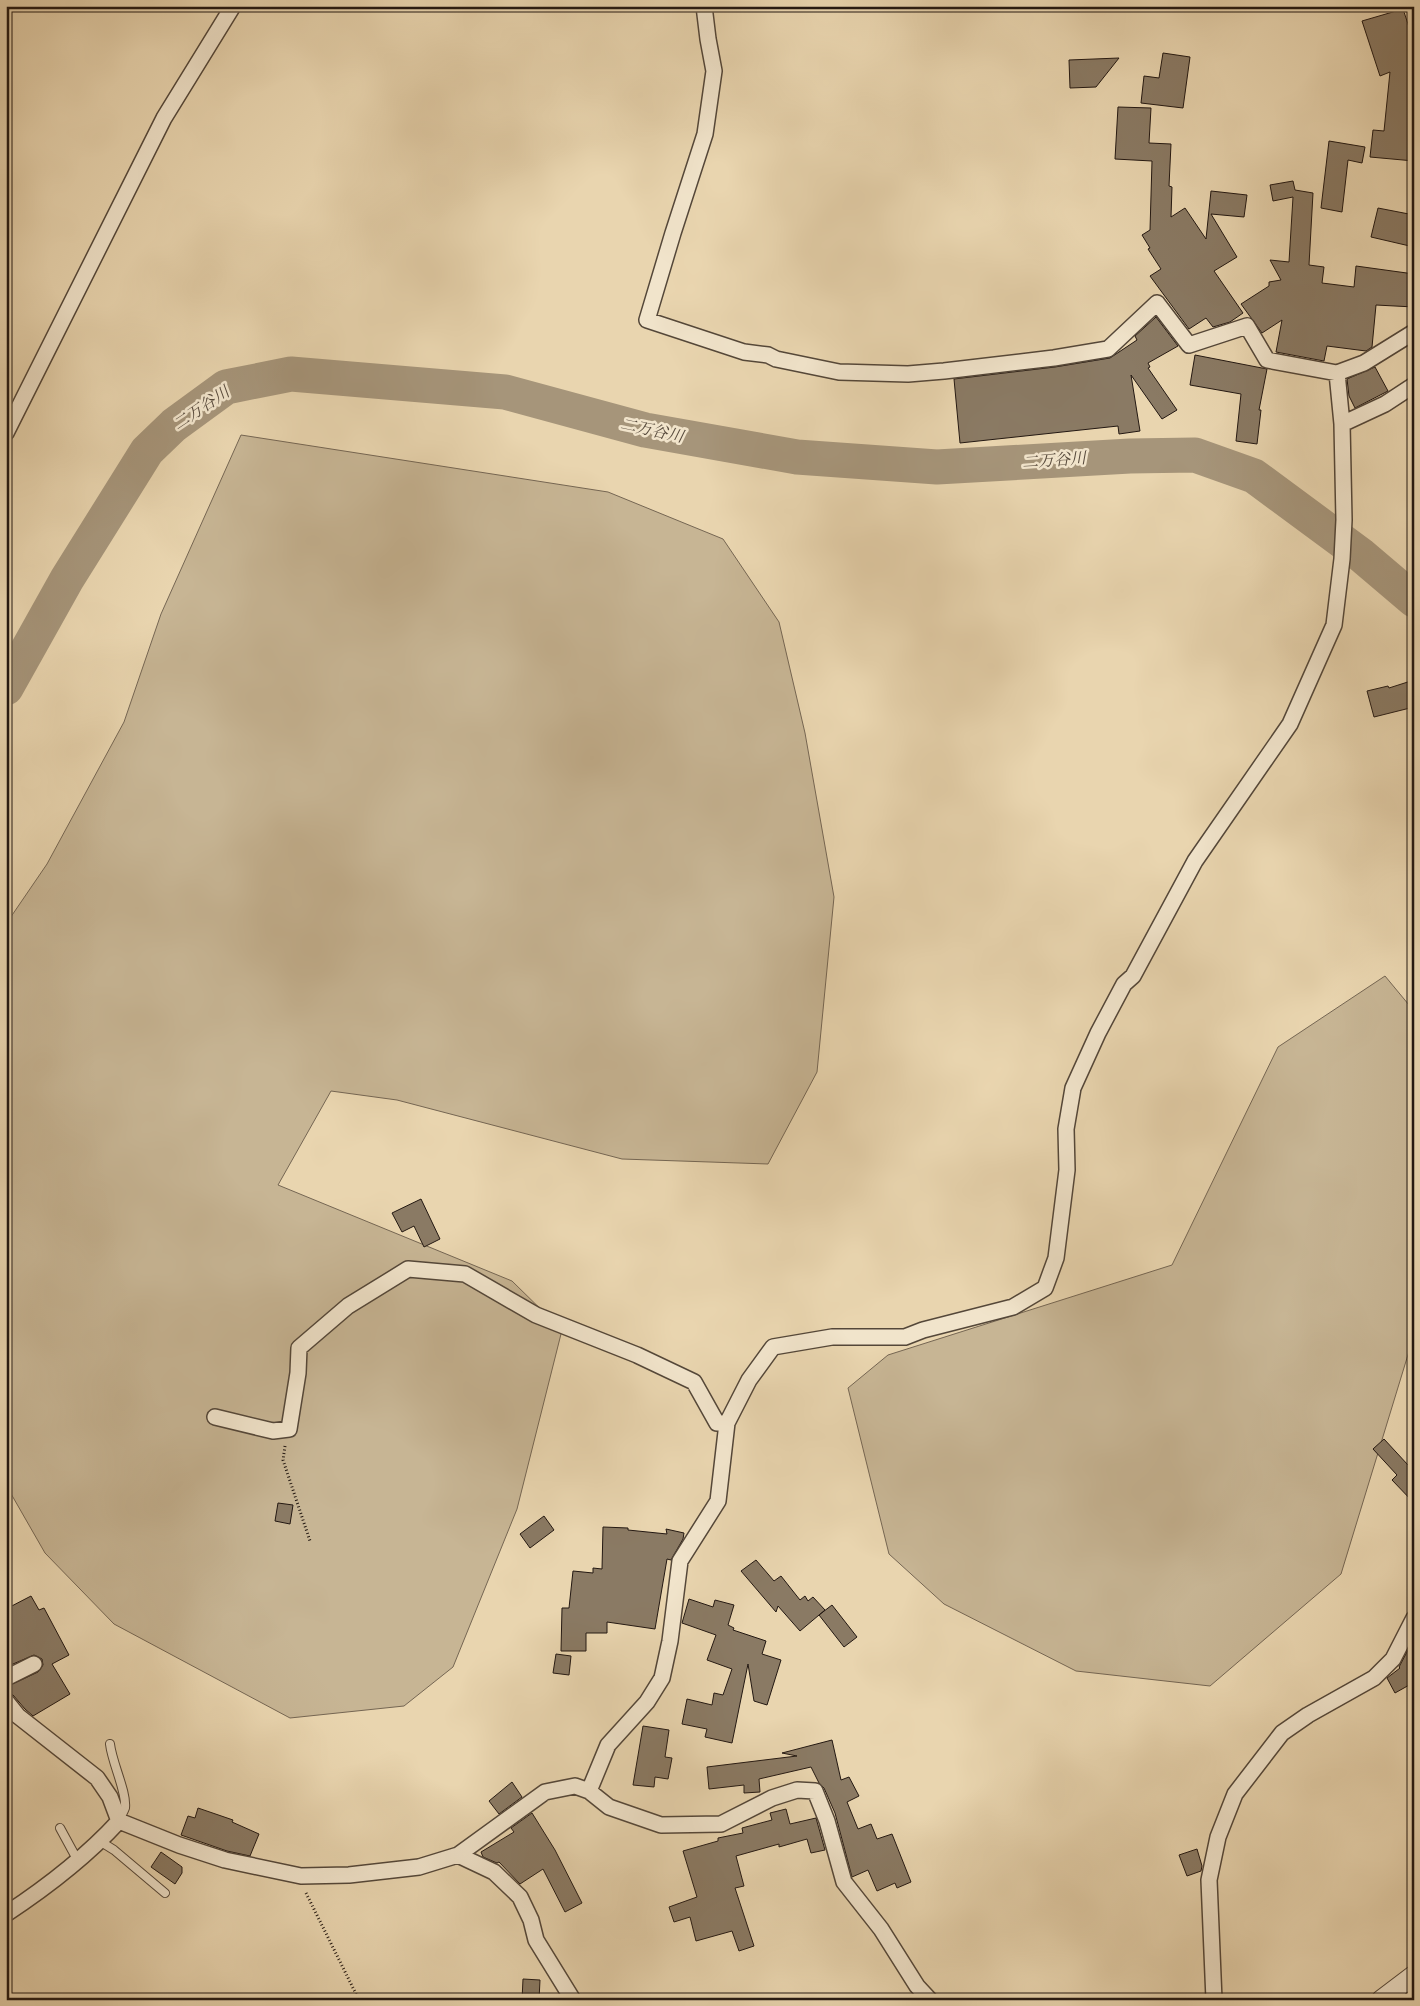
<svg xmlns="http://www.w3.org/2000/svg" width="1420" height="2006" font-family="'IM FELL Great Primer','Noto Serif JP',serif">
<rect width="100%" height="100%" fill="#e9d5af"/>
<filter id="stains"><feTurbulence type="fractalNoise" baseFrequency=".004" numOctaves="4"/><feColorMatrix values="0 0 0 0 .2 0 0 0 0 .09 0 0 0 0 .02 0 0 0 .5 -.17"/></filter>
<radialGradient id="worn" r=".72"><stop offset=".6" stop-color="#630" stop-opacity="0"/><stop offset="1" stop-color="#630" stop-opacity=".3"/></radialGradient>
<path fill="#c7b594" stroke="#756653" d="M241,435L608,492L723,539L779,622L805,733L834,897L817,1072L768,1164L622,1159L397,1100L331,1091L278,1185L512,1281L562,1330L517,1509L453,1667L404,1706L290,1718L114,1624L45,1553L6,1485V924L47,864L124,722L161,614Z
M1385,976L1414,1011V1335L1341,1574L1210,1686L1076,1671L944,1604L889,1554L848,1388L888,1355L1172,1265L1278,1047Z"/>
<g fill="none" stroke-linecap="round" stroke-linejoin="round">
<path stroke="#a6957a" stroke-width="35" d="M6,688L67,579L147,451L174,425L226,387L291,374L505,392L645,430L797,457L937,467L1130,456L1195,455L1254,476L1361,555L1414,600"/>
</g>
<path fill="#8a7a64" stroke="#231812" d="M1403,9L1414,42V161L1370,157L1373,130L1384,131L1390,72L1380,76L1362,21Z
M1163,53L1190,57L1183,108L1141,103L1144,76L1159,78Z
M1119,58L1096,87L1070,88L1069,60Z
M1118,107L1151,108L1149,143L1171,144L1169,186L1172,187L1171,217L1185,208L1206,239L1211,191L1247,195L1244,217L1211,214L1237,257L1214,271L1243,313L1230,322L1213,327L1206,318L1189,329L1150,276L1161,269L1148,249L1150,248L1142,235L1150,230L1152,161L1115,159Z
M1329,141L1365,147L1362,163L1348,160L1342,212L1321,208Z
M1293,181L1295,190L1313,193L1309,265L1324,267L1322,283L1354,287L1356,266L1414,274V307L1376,305L1372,347L1366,351L1327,346L1324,361L1276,352L1282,320L1262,333L1241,304L1269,286V282L1281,280L1270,260L1289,262L1293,197L1273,201L1270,185Z
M1378,208L1414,215V247L1371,237Z
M1156,317L1178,346L1148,363L1150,367L1148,368L1177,410L1162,419L1131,375L1140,431L1119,434L1118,426L960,443L954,379L1055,367L1110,358L1137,340L1135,336Z
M1195,355L1267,369L1259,410H1261L1257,444L1236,441L1241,394L1190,385Z
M1375,367L1388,391L1355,408L1349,396L1347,379Z
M1414,680V707L1374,717L1367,691L1388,686L1389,688Z
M421,1199L440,1239L424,1247L414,1226L402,1232L392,1213Z
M1384,1439L1408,1465L1414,1459V1503L1392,1480L1397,1475L1373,1449Z
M278,1503L293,1505L290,1524L275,1521Z
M544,1516L554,1530L530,1548L520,1534Z
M603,1527L628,1528V1530L667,1534L666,1529L684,1533L683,1539L671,1560L667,1559L655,1629L607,1622V1633H586V1651H561L562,1608H569L573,1571L593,1573V1568L602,1569Z
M756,1560L774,1581L781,1576L800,1600L805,1596L808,1601L813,1597L825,1610L800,1631L778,1606L776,1612L741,1571Z
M31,1596L39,1610L44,1608L69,1655L52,1664L70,1694L33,1716L25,1709L13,1695L6,1692V1687L38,1672L43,1665L42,1659L34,1655L6,1667V1609Z
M689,1599L713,1607L715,1600L734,1605L728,1625L734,1628L733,1630L766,1641L762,1654L781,1660L767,1705L754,1701L748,1664L732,1743L705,1737L707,1729L682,1724L687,1699L712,1705L714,1693L723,1695L732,1669L707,1660L716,1635L682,1623Z
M832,1605L857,1637L844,1647L819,1615Z
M1414,1647V1688L1411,1684L1395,1693L1387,1678L1400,1668L1399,1667L1408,1650Z
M556,1654L571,1656L569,1675L553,1673Z
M643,1726L669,1730L665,1757L672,1758L668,1779L655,1777L654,1787L633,1785Z
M832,1740L841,1780L849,1777L859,1796L847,1802L858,1829L871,1824L877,1839L892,1834L911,1882L897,1888L895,1883L877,1891L868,1870L852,1877L835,1813L824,1788L819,1783L811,1767L759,1779L760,1792L744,1793V1785L709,1789L707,1767L797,1756L782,1753Z
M512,1782L522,1797L499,1814L489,1801Z
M198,1808L233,1820L232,1822L259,1834L250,1856L227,1851L181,1835L188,1816L195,1818Z
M786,1809L790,1824L816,1818L825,1850L811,1853L807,1839L779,1847V1844L736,1856L744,1886L735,1888L754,1946L739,1951L732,1931L696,1941L690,1917L674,1922L669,1907L697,1897L683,1851L718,1841V1838L743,1833L742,1828L772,1820L770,1813Z
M532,1813L555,1850L582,1903L565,1912L543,1869L520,1884L499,1862L497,1863L483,1857L481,1852L514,1832L511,1828Z
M1197,1849L1202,1866L1201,1871L1187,1876L1179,1855Z
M161,1852L182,1867V1873L175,1884L151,1867Z
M523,1979L540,1980L539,2000H522Z"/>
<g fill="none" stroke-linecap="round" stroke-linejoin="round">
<defs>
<path id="service" d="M110,1744C112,1763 127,1792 125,1808C124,1811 121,1816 120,1819
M60,1828L78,1861
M98,1840L114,1850L165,1893"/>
<path id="minor" d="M704,6L708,39L714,71L705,134L673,233L647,320L744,352L768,355L776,359L839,372L908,374L944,371L1054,358L1108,349L1157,303L1189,345L1247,326L1267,360L1337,373L1364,363L1414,332
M1342,424L1385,404L1414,385
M6,433L164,118L233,6
M215,1417L273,1431L289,1429L298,1373L299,1348L348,1306L408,1269L465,1274L536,1315L637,1355L694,1382L717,1423H727
M6,1678L34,1664
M6,1701L18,1716L97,1778L110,1797L119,1821
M589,1791L608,1745L647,1702L662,1678L670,1641L680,1561L718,1501L727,1423L749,1380L773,1347L832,1337H905L923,1330L1013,1307L1045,1288L1056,1258L1067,1170L1066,1129L1073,1088L1098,1033L1124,984L1133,976L1195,861L1290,724L1334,625L1342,559L1344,520L1342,424L1337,373
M458,1855L494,1872L520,1897L531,1920L536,1940L573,2000
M6,1914C47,1887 86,1857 119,1821L179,1845L225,1860L301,1876L349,1875L419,1867L458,1855L545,1792L575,1786L589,1791L609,1807L661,1825L721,1824L772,1798L797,1790L815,1791L827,1821L844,1882L881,1929L917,1986L930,2000
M1214,2000L1209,1880L1218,1837L1235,1794L1282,1733L1308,1715L1374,1678L1393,1659L1414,1618"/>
<path id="tertiary" d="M1381,2000L1414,1975"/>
</defs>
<use href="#service" stroke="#544739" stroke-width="10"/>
<use href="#minor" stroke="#544739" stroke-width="18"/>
<use href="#tertiary" stroke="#544739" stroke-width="21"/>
<path stroke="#231812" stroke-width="3" stroke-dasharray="1 2.5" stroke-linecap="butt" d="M285,1446L283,1460L310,1541
M306,1893L359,2000"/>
<use href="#service" stroke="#f1e4cb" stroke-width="8"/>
<use href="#minor" stroke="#f1e4cb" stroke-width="15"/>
<use href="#tertiary" stroke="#f1e4cb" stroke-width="19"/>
</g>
<g text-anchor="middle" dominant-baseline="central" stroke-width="5" stroke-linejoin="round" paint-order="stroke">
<g font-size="16" font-style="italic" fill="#574a3c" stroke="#f1e4cb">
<text transform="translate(201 408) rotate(-34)">二万谷川</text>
<text transform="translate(652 430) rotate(12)">二万谷川</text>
<text transform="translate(1054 460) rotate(-4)">二万谷川</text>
</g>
</g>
<rect width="1420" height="2006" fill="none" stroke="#e9d5af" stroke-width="25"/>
<rect x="8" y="8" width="1405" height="1991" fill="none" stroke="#231812" stroke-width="2.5"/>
<rect x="12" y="12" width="1395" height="1981" fill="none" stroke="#231812"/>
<rect width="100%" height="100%" filter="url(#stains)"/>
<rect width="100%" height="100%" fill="url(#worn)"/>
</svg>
